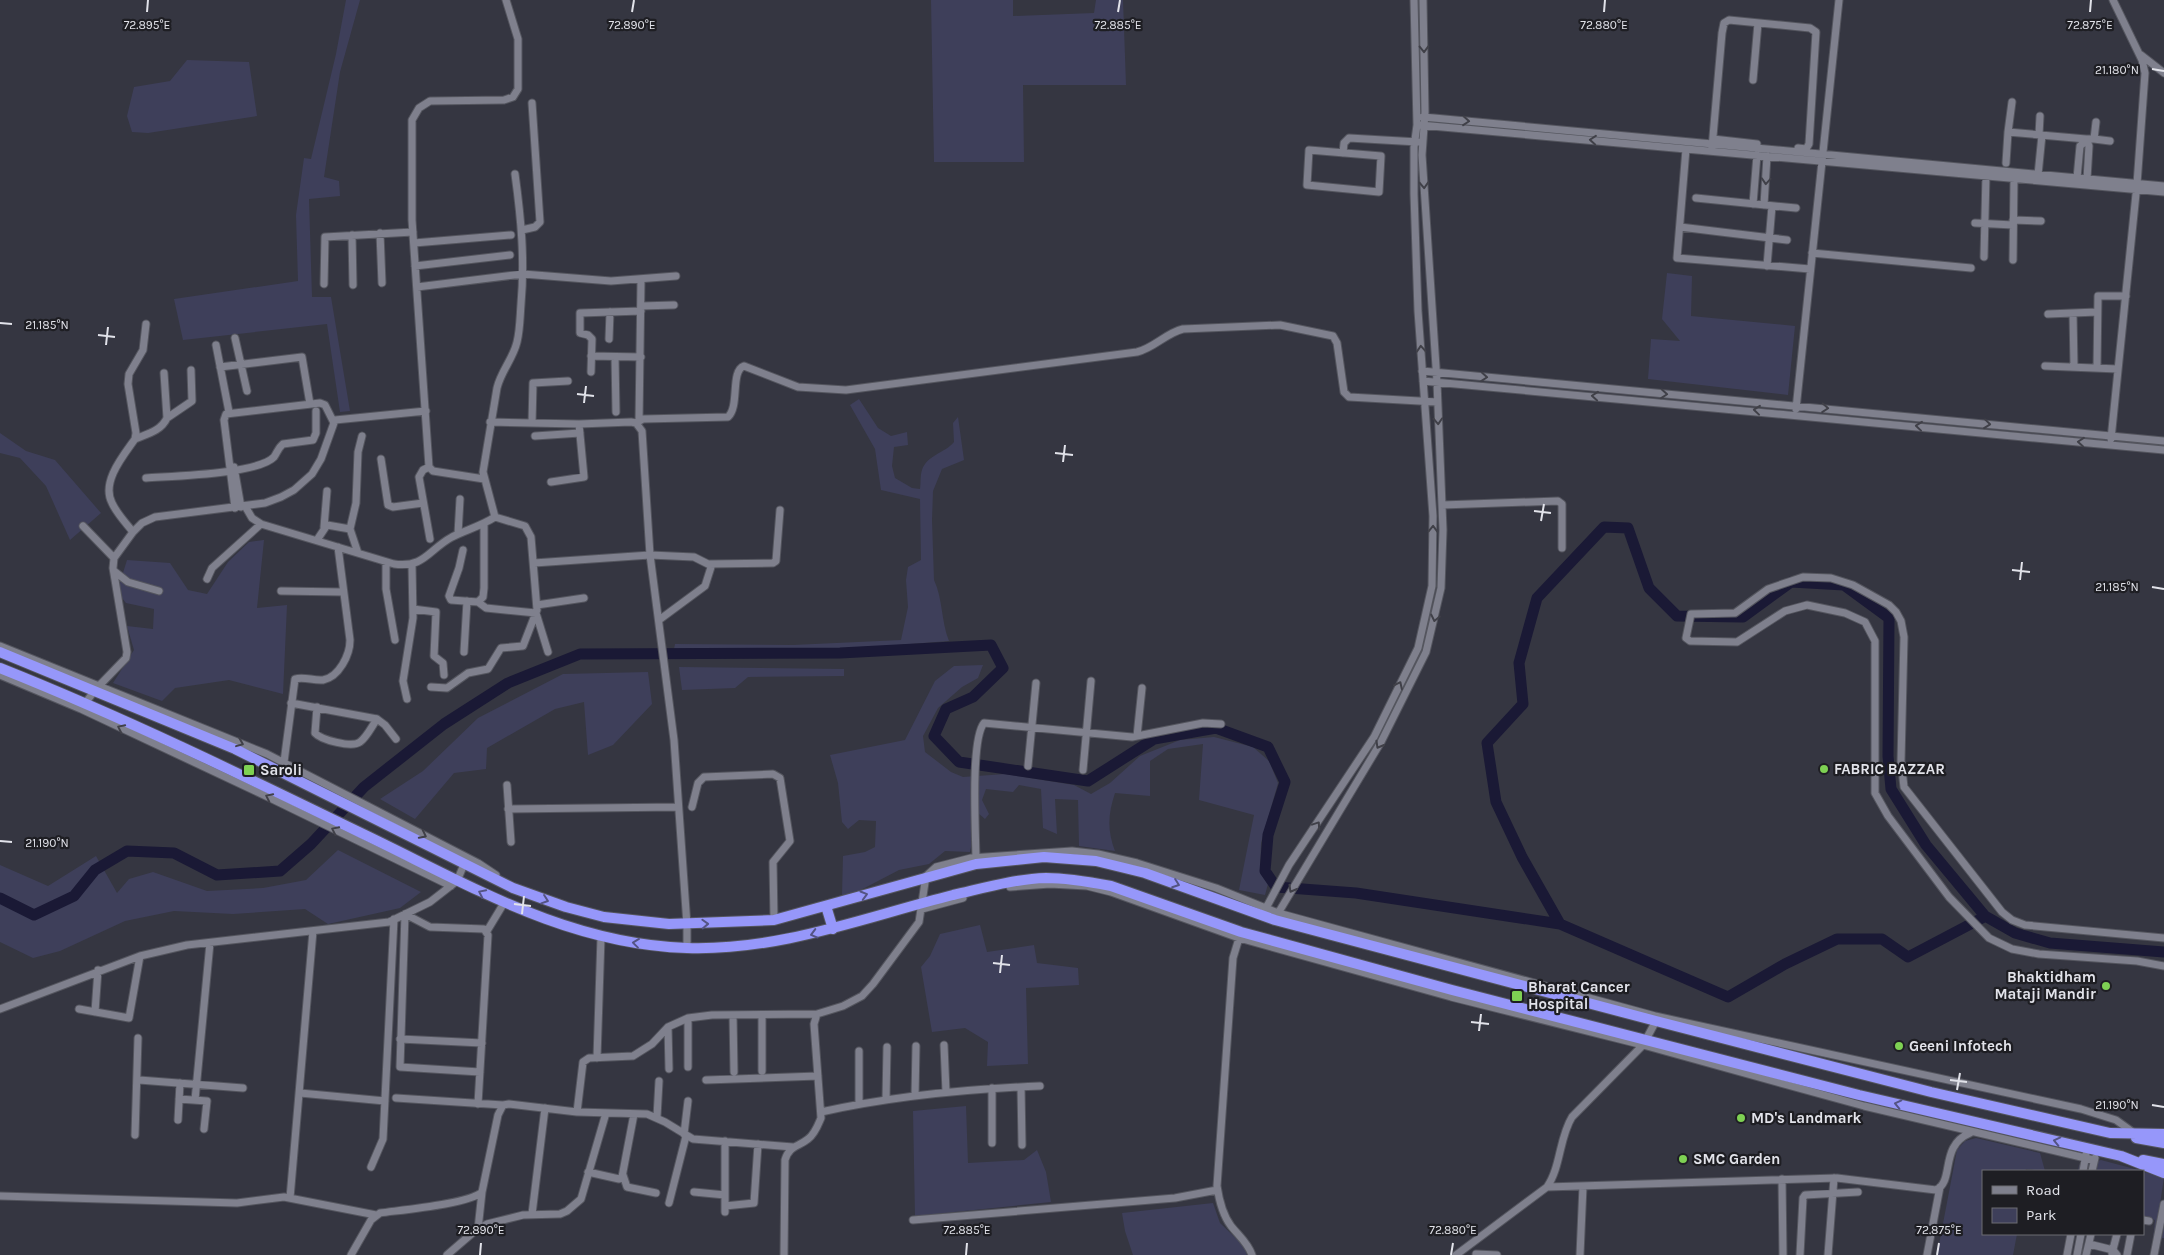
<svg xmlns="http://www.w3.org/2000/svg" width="2164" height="1255" font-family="Karla,sans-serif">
<rect width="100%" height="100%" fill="#353641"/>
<path fill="#3e3f5a" d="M346,0H360L340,72L324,177L339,181L340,196L309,199L312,297H331L350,411L340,412L327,324L183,340L174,299L298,281L296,215L304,158L311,159L336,54Z
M931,0H1013V16L1094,13L1096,0H1123L1126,85H1023L1024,162H934Z
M187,60L249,62L257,116L148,133L132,132L127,116L134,87L170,81Z
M1667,273L1692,276L1691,316L1795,326L1788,395L1648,379L1651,339L1680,341L1662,319Z
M859,399L878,428L891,436L907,432L908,445L894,447L892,466L895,478L912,488L920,489C921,483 920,476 922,470C927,455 945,453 954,442L953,423L958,417L964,460L942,469L933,491L932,520L934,580C943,599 941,621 949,641L819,651L674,649L675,644L793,645L901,640L908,607L906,580L908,567L921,560L920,499L881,490L875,449L850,405Z
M0,433L26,451L55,460L101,513L70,540L46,486L20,458L0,453Z
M264,540L257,608L287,605L283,694L229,680L175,688L162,701L113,683L134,650L127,626L153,629L154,609L126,603L117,592L127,560L170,563L188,590L207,594L228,562L249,542Z
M983,665L978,678L962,687L938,708L923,736L925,752L951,772L963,777L1005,774L1074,785L1091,794L1110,783L1140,756L1180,740L1214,737L1253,747L1269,761L1278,783L1261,843L1260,873L1268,884L1265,895L1239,890L1254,815L1199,800L1203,744L1168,749L1150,761V796L1115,793C1108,814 1107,830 1115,851L1079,846L1078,800L1055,799L1057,834L1043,828L1041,789L1019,785L1013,792L986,789L982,800L989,814L985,819L978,813L970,852L945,851L929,864L899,870L855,893L842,895L843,856L865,852L875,847L876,821L859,820L848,829L842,822L838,783L830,755L905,740L935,681L954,666Z
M679,667L844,669V676L748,677L735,688L682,690Z
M648,672L652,704L613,745L588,755L584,702L555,709L487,748L486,769L454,773L415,819L380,799L423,771L478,718L563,674Z
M338,850L421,892L400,908L328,924L305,909L233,914L174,911L125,921L60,951L33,958L0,942V865L48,886L96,856L117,893L129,879L153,872L207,891L263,888L306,880Z
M980,925L987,952L1034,945L1037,963L1078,968L1079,985L1026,988L1028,1064L987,1066L988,1042L965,1028L932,1032L921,967L930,956L940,934Z
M966,1106L968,1163L1024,1160L1037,1150L1046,1172L1051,1202L915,1216L913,1111Z
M1976,1138L2040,1153L2045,1171L2026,1169L2025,1171H1983V1234H2017L2013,1255H1937L1957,1150L1965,1141Z
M2101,1160L2142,1171H2078L2079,1165Z
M2143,1172L2164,1177L2160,1204L2164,1205V1238L2153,1239L2155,1220L2143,1217Z
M1213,1203L1220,1223L1244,1246L1247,1255H1133L1125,1231L1122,1213Z"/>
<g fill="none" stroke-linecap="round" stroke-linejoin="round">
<path stroke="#1a1935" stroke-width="11" d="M0,898L34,915L74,896L95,870L127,851L174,853L217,875L280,871L311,844L364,787L444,724L508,683L580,654L840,653L991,645L1003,668L973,697L946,709L934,736L959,762L1088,781L1154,739L1216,728L1268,747L1285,782L1268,835L1265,871L1276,887L1356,893L1560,924L1522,857L1496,802L1487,743L1523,704L1519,663L1537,598L1604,527L1628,528L1649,588L1677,616L1743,617L1791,582L1844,585L1889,618L1888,756L1891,789L1926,845L1985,916L2015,933L2050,943L2164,952
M1560,924L1728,997L1785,964L1837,939H1882L1908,957L1984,917"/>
<defs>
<path id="minor" d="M2141,55L2164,73
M1753,80L1758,23
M1423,117L2164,186
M1420,125L2164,192
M2008,132L2012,102
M2039,135L2040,116
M1713,139L1757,144
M2086,139H2094L2096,122
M2094,139L2110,141
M1712,148L1722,33L1724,23L1729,20L1810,28L1816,32L1809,144L1806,149L1798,148
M1686,149L1677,258L1810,269
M1309,150L1381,156L1379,192L1307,185Z
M1343,153L1344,143L1349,138L1418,142
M2006,163L2008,132L2086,139L2089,146L2087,179
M2038,175L2042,135
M2077,178L2080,146L2086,141
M1696,198L1796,208
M1753,204L1757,155
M1764,205L1767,156
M2013,220L2041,221
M1975,223L2013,225
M1680,227L1787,240
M522,230L535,227L540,222L532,103
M380,233L382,283
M352,235L353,285
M414,243L511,235
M1812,253L1971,268
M1984,257L1986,175
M2013,260L2014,178
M415,266L510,255
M1767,266L1772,206
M324,284L325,237L413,232
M417,287L523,274L611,281L676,276
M641,306L674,305
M2073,313L2074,367
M2048,314L2097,312
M235,338L247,391
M609,339L610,312
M216,345L229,412
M591,356L641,357
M615,357L616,412
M2045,366L2118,369
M220,367L302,357L310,404
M2097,368L2098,296H2126
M1422,371L2164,441
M591,372L592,339L588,335L580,333V313L641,311
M1423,381L2164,450
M1796,409L1839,0
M167,418L192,401L191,370
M639,421L641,280
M490,422L579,424L631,422L636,423L642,431L650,555L674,740L687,925V948
M532,423L533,383L568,381
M636,423L643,419L728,417C740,406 730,371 744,366L798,387L846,390L1137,352C1154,348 1166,333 1183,329L1280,325L1333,336L1337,343L1344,392L1349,397L1437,402
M535,436L580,433
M135,439C147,434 161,431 167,418L164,373
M2111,439L2137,184L2145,73L2142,60L2113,0
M381,459L388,505L393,507L423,503
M234,467L241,507
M429,467L423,470L419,477L430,539
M146,478C172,476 258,474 274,457C277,453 278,448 283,444L313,440L316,433V411
M484,479L433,471L429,467L412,220V120L419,108L430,101L504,100L513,97L518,89V39L506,0
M551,482L584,477L579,424
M1442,505L1558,501L1562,504V548
M245,506L252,518L261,524L394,564C425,568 428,550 452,537C466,530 481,526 495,517
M235,508L224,420L226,414L320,403L325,405L334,423
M83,526L114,558
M324,527L327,491
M133,532C126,523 117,514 112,503C101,482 123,456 135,439L136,433L128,384L129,374L143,350L146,324
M458,534L460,499
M317,540L327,525L350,529
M463,550L459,568L449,596L451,600L478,602L483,597L484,588V524
M358,553L350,529L356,503L358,452L362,436
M386,562V589L395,640
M534,563L650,555L694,557L708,564L773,563L776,561L780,510
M114,571L128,582L159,591
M207,579L212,568L261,524
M281,591L342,592
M478,602L486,608L536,613L548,652
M537,605L584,598
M413,609L436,612L434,656L443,663L444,675
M659,620L705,586L712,564
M0,646L267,754L478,863L496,875
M464,652L467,601
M0,675L81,709L268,797L451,886
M431,687L447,688L468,673L488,669L501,648L523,646L537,610L531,537L525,526L495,517L483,472L497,388C501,371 513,359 517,342C520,330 520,317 521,304C525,259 521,218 515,174
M407,699L403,681L413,618L412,565
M291,703L377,719L385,725L396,739
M317,707L315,733C321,740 352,748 360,742C367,737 372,726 377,719
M81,709L95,690L126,658L127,652L113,568L114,558L133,532L142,523L155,517L265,503L281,497L294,490L312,474L321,459L335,420L426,411
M1137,736L1142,688
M284,762L295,679C304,676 313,681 323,680C339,677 350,655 350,640L338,547
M1028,766L1036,683
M1083,770L1091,681
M507,785L511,842
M692,807L698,783L704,777L773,774L780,778L790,841L773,862L774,920
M508,809L678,807
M976,862C976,836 970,740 984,723L1132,737L1203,723L1221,724
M1010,887L1050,884L1087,886L1111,892L1239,938L1451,997L1643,1045L1864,1106L2094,1160
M922,909L963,898
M1265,910L1289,865L1374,737L1418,648L1432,586L1433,516L1418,311L1414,194V147L1417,125L1414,0
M1277,915L1381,742L1426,652L1441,588L1443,530L1437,382L1422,155L1425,112L1423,0
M487,931L504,903
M1240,935L1233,958L1217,1186C1219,1200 1222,1214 1231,1226C1239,1236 1248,1243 1252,1255
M2164,938L2025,925L2012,920L2002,912L1904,787L1901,761L1904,637L1901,621L1896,612L1889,605L1853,585L1831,578L1803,577L1768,589L1735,613L1691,614L1686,638L1690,641L1737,642L1785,611L1807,605L1845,613L1865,622L1875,641V793L1888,816L1949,897L1989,938L2012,949L2039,954L2137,961L2164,966
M0,1009L140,956L187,945L389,922L430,902L457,881L465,862
M79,1009L129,1018L140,956
M95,1012L98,970
M733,1015L734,1072
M688,1018V1067
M668,1027L669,1069
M400,1039L482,1043
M944,1045L946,1092
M597,1058L601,937
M762,1071V1015
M139,1080L243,1088
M706,1080L818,1076
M1021,1087L1022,1145
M992,1088V1143
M300,1093L385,1101
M915,1096L916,1046
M396,1098L503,1105
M179,1099L207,1101L204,1129
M886,1099L887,1047
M195,1100L210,943
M859,1103V1051
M478,1104L488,935L484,929L430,927L405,914L400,1067L480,1072
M577,1112L583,1062L589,1058L633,1056L652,1044L668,1027L688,1018L712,1015L817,1014
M821,1112C893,1096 966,1089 1040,1086
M657,1117L659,1081
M178,1120L180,1083
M684,1134L688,1101
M135,1135L138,1038
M371,1167L383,1139L394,919
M2083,1171L2086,1154
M2092,1171L2095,1158
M588,1172L619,1179L622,1177L634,1114
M623,1175L627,1187L656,1193
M1782,1179L1783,1255
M1547,1187L1837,1178L1936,1190C1955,1181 1939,1146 1970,1133
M694,1192L725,1195
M0,1196L237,1203L284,1197L376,1215
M290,1198L313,931
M669,1203L686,1136
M725,1206L754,1203L758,1144
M725,1212V1141
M532,1214L545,1108
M913,1220L1175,1198L1217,1190
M2143,1220L2149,1221
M478,1229L482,1192
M2089,1244L2113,1250L2117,1255
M2112,1253L2117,1234
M1476,1254L1497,1255
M351,1255L371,1220L380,1213C401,1210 469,1204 482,1192L498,1115L503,1105L509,1104L577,1112L647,1114L665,1122L693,1139L793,1147
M447,1255L476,1230L487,1224L523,1215L560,1214L567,1211L581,1199L606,1113
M784,1255L785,1160C789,1146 798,1147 808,1139C815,1134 818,1125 821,1118L814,1024L817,1014L843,1006L862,996L873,984L919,922L926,876L936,867L971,858L1072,851L1098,854L1137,863L1216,888L1278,913L1655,1016L2081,1109L2116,1120L2134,1133
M1456,1255L1547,1187C1561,1167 1559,1138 1572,1117L1643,1045L1657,1019
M1580,1255L1583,1186
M1800,1255L1803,1198L1805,1195L1858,1192
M1828,1255L1834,1178
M1927,1255L1940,1187
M2067,1255L2071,1234
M2077,1255L2081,1234
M2086,1255L2091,1234
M2127,1255L2131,1234
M2154,1255L2164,1204"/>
<path id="highway" d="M0,652L235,749L513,888L566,907L604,917L669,924L774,920L976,864L1044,857L1096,861L1145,873L1275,920L1656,1021L1931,1092L2110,1133L2164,1134
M0,668C123,717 242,775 361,833C468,884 565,944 687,948C780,951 865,917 953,895C984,888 1015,879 1046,878C1068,878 1090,882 1111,886L1241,932L1452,990L1859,1095L2121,1156L2164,1173
M826,906L833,929
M2136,1138L2164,1143
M2143,1160L2164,1164"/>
</defs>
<use href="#minor" stroke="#54555e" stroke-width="9"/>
<use href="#highway" stroke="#54555e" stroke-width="12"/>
<use href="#minor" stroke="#7f808d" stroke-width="7"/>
<use href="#highway" stroke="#9697fa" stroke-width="10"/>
</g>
<defs><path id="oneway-chevron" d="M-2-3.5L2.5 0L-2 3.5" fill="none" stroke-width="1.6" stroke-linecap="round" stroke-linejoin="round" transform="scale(1.25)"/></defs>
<g stroke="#404048">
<use href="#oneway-chevron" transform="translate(1424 49) rotate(89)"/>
<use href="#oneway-chevron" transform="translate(1466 121) rotate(5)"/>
<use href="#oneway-chevron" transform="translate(1593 140) rotate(-175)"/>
<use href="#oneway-chevron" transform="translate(1766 181) rotate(94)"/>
<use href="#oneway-chevron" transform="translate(1424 185) rotate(87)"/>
<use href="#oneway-chevron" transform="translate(1421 349) rotate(-94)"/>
<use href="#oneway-chevron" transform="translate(1484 377) rotate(5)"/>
<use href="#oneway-chevron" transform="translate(1664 394) rotate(5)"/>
<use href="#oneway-chevron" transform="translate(1595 396) rotate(-175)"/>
<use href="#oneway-chevron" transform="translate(1825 408) rotate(4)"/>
<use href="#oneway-chevron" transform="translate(1757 410) rotate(-174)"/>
<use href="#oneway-chevron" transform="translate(1438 421) rotate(87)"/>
<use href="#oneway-chevron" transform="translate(1987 424) rotate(6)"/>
<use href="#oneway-chevron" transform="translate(1919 426) rotate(-174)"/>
<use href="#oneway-chevron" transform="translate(2081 442) rotate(-175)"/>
<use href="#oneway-chevron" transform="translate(1433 529) rotate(-89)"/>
<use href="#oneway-chevron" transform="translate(1435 618) rotate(102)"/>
<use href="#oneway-chevron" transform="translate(1399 685) rotate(-64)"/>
<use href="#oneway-chevron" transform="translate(121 728) rotate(-154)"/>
<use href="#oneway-chevron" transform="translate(240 743) rotate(22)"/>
<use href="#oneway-chevron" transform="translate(1379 745) rotate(120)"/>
<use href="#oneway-chevron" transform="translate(269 797) rotate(-154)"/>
<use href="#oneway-chevron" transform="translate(1317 825) rotate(-56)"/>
<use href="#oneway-chevron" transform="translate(335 830) rotate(-154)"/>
<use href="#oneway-chevron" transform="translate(423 835) rotate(27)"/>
<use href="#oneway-chevron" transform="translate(1292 889) rotate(120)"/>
</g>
<g stroke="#545484">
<use href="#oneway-chevron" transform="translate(1176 884) rotate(20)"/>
<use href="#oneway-chevron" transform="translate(482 893) rotate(-154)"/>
<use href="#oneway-chevron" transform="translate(864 895) rotate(-16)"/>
<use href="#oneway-chevron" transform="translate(545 900) rotate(19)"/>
<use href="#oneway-chevron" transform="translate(705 924) rotate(-2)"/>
<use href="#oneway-chevron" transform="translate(814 934) rotate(165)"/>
<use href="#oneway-chevron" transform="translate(636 943) rotate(-173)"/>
<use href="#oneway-chevron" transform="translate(1898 1104) rotate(-167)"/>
<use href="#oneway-chevron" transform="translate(2057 1141) rotate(-167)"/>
</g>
<path fill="none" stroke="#e2e3ea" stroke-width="2" d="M147,12L148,0M632,12L634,0M1118,12L1120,0M1604,12L1605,0M2090,12L2091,0M2152,69L2164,71M0,323L12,324M98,335L115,337M106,345L108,327M577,394L594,396M584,403L586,386M1055,453L1073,455M1063,462L1065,445M1534,511L1551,513M1541,521L1544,504M2012,570L2030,572M2020,580L2022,562M2152,587L2164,589M0,841L12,842M514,904L531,906M522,914L524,896M993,963L1010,965M1000,973L1002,955M1471,1022L1489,1024M1479,1031L1481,1014M1950,1080L1967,1082M1957,1090L1960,1073M2152,1105L2164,1107M480,1255L481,1243M966,1255L967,1243M1451,1255L1453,1243M1937,1255L1939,1243"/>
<g fill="#7ed153" stroke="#1e1e23" stroke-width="2">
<circle cx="1824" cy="769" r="5"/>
<rect x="243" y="764" width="12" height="12" rx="2.5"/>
<circle cx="2106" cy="986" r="5"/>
<rect x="1511" y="990" width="12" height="12" rx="2.5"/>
<circle cx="1899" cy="1046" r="5"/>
<circle cx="1741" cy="1118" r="5"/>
<circle cx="1683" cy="1159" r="5"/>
</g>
<g text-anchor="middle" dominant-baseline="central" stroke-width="4.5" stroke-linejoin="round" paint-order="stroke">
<g font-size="15" font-weight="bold" fill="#e2e3ea" stroke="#1e1e23" text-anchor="start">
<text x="1834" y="769">FABRIC BAZZAR</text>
<text x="260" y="770">Saroli</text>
<text x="2096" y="977" text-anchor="end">Bhaktidham<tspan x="2096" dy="17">Mataji Mandir</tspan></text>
<text x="1528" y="987">Bharat Cancer<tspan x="1528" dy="17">Hospital</tspan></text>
<text x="1909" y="1046">Geeni Infotech</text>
<text x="1751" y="1118">MD's Landmark</text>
<text x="1693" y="1159">SMC Garden</text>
</g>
</g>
<g font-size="12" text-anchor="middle" fill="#e2e3ea" stroke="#1e1e23" stroke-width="4.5" stroke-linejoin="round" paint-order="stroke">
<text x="147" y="29">72.895°E</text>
<text x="632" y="29">72.890°E</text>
<text x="1118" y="29">72.885°E</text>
<text x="1604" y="29">72.880°E</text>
<text x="2090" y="29">72.875°E</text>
<text x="2117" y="74">21.180°N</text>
<text x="47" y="329">21.185°N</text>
<text x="2117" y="591">21.185°N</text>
<text x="47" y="847">21.190°N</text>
<text x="2117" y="1109">21.190°N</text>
<text x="481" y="1234">72.890°E</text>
<text x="967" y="1234">72.885°E</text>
<text x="1453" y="1234">72.880°E</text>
<text x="1939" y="1234">72.875°E</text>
</g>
<rect x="1982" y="1170" width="162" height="65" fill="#1e1e23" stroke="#6c6d73"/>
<rect x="1992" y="1186" width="25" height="8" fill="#7f808d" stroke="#6c6d73"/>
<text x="2026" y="1195" font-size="15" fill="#e2e3ea">Road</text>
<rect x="1992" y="1208" width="25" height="15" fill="#3e3f5a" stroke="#6c6d73"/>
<text x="2026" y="1220" font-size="15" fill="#e2e3ea">Park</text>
</svg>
